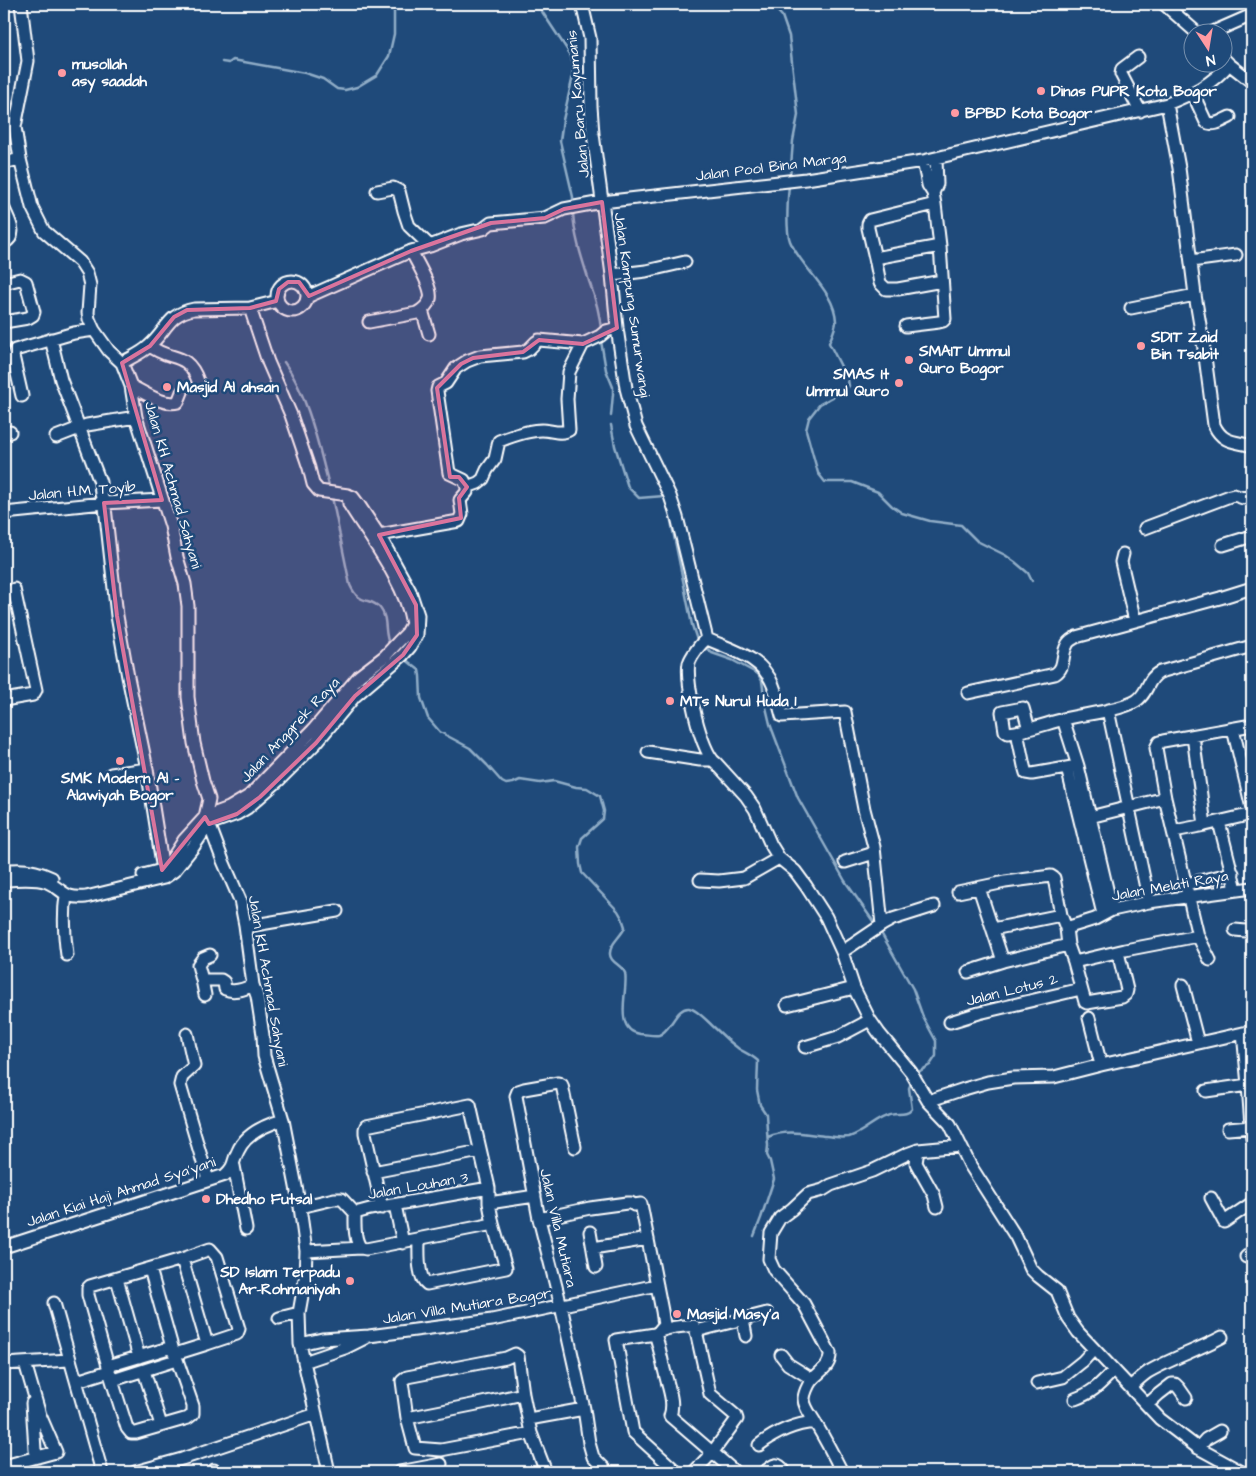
<svg xmlns="http://www.w3.org/2000/svg" width="1256" height="1476" font-family="'Architects Daughter',sans-serif">
<rect width="100%" height="100%" fill="#1f4a7a"/>
<filter id="ink" filterUnits="userSpaceOnUse"><feTurbulence type="fractalNoise" baseFrequency=".02" numOctaves="2"/><feDisplacementMap in="SourceGraphic" scale="10" xChannelSelector="R" yChannelSelector="G"/><feConvolveMatrix kernelMatrix="1 2 1 2 8 2 1 2 1" color-interpolation-filters="sRGB"/></filter>
<g filter="url(#ink)">
<g fill="none" stroke-linecap="round" stroke-linejoin="round">
<path stroke="#90adc7" stroke-width="2.5" d="M537,4L570,54L573,65L572,80L563,120L560,141L573,197V204
M771,4L782,16L789,36L798,115L793,141L790,179
M222,62L229,63L233,60L305,73L323,79L337,89L345,90L357,87L377,75L389,56L394,34V4
M789,184C788,199 785,228 790,241C801,268 835,291 836,321C836,328 831,337 829,343L848,380L849,386L844,391L820,404L809,418L806,430L818,473L825,482H852L878,492L892,506L902,513L930,521L961,525L977,541L1005,555L1015,562L1028,573L1032,581
M573,212C574,235 582,259 589,281C595,297 600,312 601,330
M601,341L606,370L613,387V394L611,416
M284,362C309,396 319,449 330,489
M611,425L615,446L628,487L639,498L664,496
M332,497L350,585C360,607 370,596 380,608C389,619 383,634 390,645
M668,506L692,625L697,640L699,641
M705,647L712,653L732,660L758,674L762,681L765,703L770,724L798,798L845,881L875,924
M405,659L419,670L420,676L421,698L428,718L440,732L470,748L487,765L502,782L506,784L513,783L520,780L540,783L554,781L576,787L587,788L600,796L604,811L603,819L582,838L579,847L580,864L582,873L618,911L622,918L625,927C622,936 610,943 610,953C609,962 622,965 625,973C629,990 612,1030 640,1034C646,1034 653,1036 659,1035C671,1031 676,1007 689,1008C697,1009 710,1024 716,1029C723,1036 731,1043 739,1049C746,1053 753,1056 758,1061L757,1090L760,1105L766,1114L768,1146L767,1155L770,1161L774,1179L761,1218L754,1236
M880,931L913,989L923,1017L936,1041V1056L930,1065L915,1074
M768,1137C786,1129 806,1134 826,1136C833,1137 842,1138 849,1137C863,1133 874,1120 887,1116C896,1112 906,1117 912,1109L909,1088L912,1081"/>
<defs>
<path id="minor" d="M21,4L28,61L15,127L20,159L32,207L44,231L80,262L87,273L90,285L88,313L89,319L94,330L109,351L122,363L131,386L136,417L171,526L177,557L185,584L188,606V697L194,743L203,781L209,799L205,817L209,824L223,861L240,900L245,925L253,985L257,996L263,1035L264,1056L283,1120L300,1207L306,1251L305,1279L299,1313L300,1344L329,1472
M582,4L590,38L591,106L593,134L612,275L617,328L626,388L636,426L670,496L677,517L707,639
M1164,4L1196,32
M1213,32L1252,15
M1138,57L1122,69L1121,74L1140,111
M1229,64L1252,82
M1193,94L1206,122C1214,127 1223,120 1230,117
M1167,104L1179,168L1195,295L1204,349L1214,425C1223,444 1235,441 1252,446
M4,163L20,159
M377,191L393,188L399,191L404,211L409,226L430,246
M933,193L937,184L936,159
M4,209C9,221 19,235 4,243
M940,246L875,258L880,283L886,289H898L942,281
M875,258L868,228V224L870,220L935,204
M1191,261L1236,255
M612,275L646,271L685,262
M277 296a15 15 0 1 1 30 0a15 15 0 1 1-30 0Z
M4,283L20,279L26,282L34,312L33,315L28,318L4,322
M307,297L411,251L430,246L461,234L483,229L491,223L545,218L564,209L602,202L806,179L923,161L1167,104C1190,95 1213,84 1229,64L1224,59
M1131,308L1195,295
M422,310L429,334
M369,322L417,313C422,310 428,305 430,299C433,288 416,261 411,251
M906,326L939,322L943,321L945,319L940,246L935,204L933,193L928,185L923,161
M51,339L61,380L100,482L101,494L105,507L117,616L128,677L147,769L164,876
M150,346C170,362 187,350 198,381
M122,363C130,358 142,353 149,346C167,331 167,314 194,309L250,308L278,301
M131,386C145,393 163,406 178,402L182,392
M22,396L13,356L15,350L74,333L94,330
M4,434L10,432
M56,437L87,425L136,417
M467,487L464,480L449,473L437,391L438,387L446,383L456,368L467,361L480,356L523,352L529,349L536,342L539,340L583,344L600,336L606,331L617,328
M4,513L104,503L162,500
M1145,528L1230,496L1234,495L1243,498L1252,496
M379,535L459,521L462,514L460,500L467,492V487L478,483L483,479L487,470L495,459L499,441C512,436 528,430 542,430C551,430 561,435 569,430L567,399L569,372L583,344
M1223,545L1252,536
M1123,554L1121,562L1135,621
M707,639C701,642 691,657 689,663C685,682 701,753 716,763L746,796L755,809L771,845L779,858L795,871L806,886L826,917L842,952L854,988L870,1020L879,1033L911,1072L928,1101L950,1124L970,1165L1016,1237L1031,1269L1038,1276L1057,1291L1068,1318L1078,1332L1160,1419L1198,1448L1242,1472
M707,639C732,650 762,657 773,685C777,695 779,706 782,716L845,712L864,809L874,847L882,925
M968,693L1055,674C1066,667 1061,655 1067,645C1068,641 1073,639 1076,637L1220,598L1252,588
M4,700L33,695L36,690L14,589
M1108,710L1149,902
M1063,719L1078,766L1112,910
M1029,729L1023,708L1002,712L1005,731L1008,733C1027,731 1045,724 1064,719C1084,714 1119,711 1136,701C1148,694 1147,678 1160,672L1252,646
M1233,729L1252,808
M1017,732L1024,766L1026,773L1032,774L1072,767
M1193,736L1205,825
M648,752L700,760H712
M1067,768L1103,914
M111,774L147,769
M1090,817L1165,798
M1219,822L1236,889
M1174,831L1205,825L1252,814
M845,862L874,853
M4,871C21,868 36,870 52,878
M143,875L162,870L168,865L184,840L205,817L229,808L249,796L313,730L359,676L385,656L398,642L407,633L412,624C406,584 370,538 349,504L348,495
M4,880C17,880 34,877 47,882C65,890 62,899 86,897L164,878L174,871L194,846L209,824L237,814L247,808L280,779L316,743L355,696L403,655L410,647L417,635L418,615L410,591L379,535L359,505L353,497L348,495L319,491L313,484L309,468L291,415L268,362L250,308
M700,880L719,881L744,878L779,858
M1186,884L1233,873
M979,888L1003,961
M958,892L1005,882L1051,876L1054,878L1061,915L1066,928L1068,945L1074,962L1085,1002L1087,1003L1122,997L1126,994L1127,990L1118,952
M66,895C63,916 64,934 67,955
M245,925L249,926L337,911
M1066,928L1095,919L1112,910L1149,902L1252,888
M993,929L1061,915
M1235,930L1246,931L1252,933
M842,952L882,925L893,919L934,906
M1210,960L1198,936L1165,798L1156,748L1159,742L1163,741L1252,725
M1074,962L1125,950L1198,936
M968,972L1003,961L1068,945
M202,980L198,965L203,958L210,955
M1183,985L1198,1043
M205,995L202,980H221L224,982L225,989C234,993 245,989 253,985
M787,1005L854,988
M1089,1018L1101,1065
M950,1022L979,1013L1081,989
M187,1034L194,1066L182,1077L180,1085L208,1180
M805,1047L838,1037L870,1020
M1248,1085L1252,1139
M1206,1091L1248,1085L1243,1033
M928,1101L964,1089L988,1082L1013,1078L1054,1077L1101,1065L1252,1031
M1228,1129L1251,1127
M575,1147L562,1085L558,1083L524,1089L518,1091L516,1096L539,1219L561,1306L584,1409L589,1443L593,1457L608,1472
M918,1150L916,1163L934,1195L937,1207
M234,1166L246,1229
M373,1172L480,1151
M1211,1198L1224,1222L1252,1203
M489,1203L535,1196
M395,1205L403,1243
M300,1207L334,1199H342L355,1213L370,1209L489,1188
M382,1208L365,1133V1129L366,1126L470,1105L489,1188V1203L493,1224L506,1268L427,1284C417,1277 419,1251 419,1239
M355,1213C355,1225 354,1239 361,1248L366,1249L493,1224
M539,1219L590,1208L627,1203H631L634,1205L641,1204L662,1311L664,1325L659,1331
M590,1232L596,1267
M4,1247L225,1175C236,1165 232,1162 238,1151C246,1133 265,1125 283,1120
M593,1248L648,1239
M306,1251L361,1248
M1246,1257L1252,1252
M150,1269L172,1347
M117,1279L139,1357
M54,1303L102,1472
M279,1318L299,1313
M743,1320L746,1336
M696,1331L767,1313
M655,1334C660,1348 661,1358 665,1373C668,1387 675,1402 670,1416L735,1472
M300,1344L322,1339L369,1336L492,1320L657,1285
M781,1355L788,1364L812,1379
M304,1362L345,1348L365,1338
M4,1364L69,1360
M108,1366L88,1295V1288L90,1286L182,1259L210,1249L217,1257L239,1329L237,1334L207,1344
M109,1371L108,1366L172,1347L174,1353
M144,1371L161,1425
M113,1380L176,1360
M77,1381L109,1371L127,1428L131,1433H136L188,1418L193,1414V1406L175,1354L207,1344L182,1259
M1037,1383L1063,1377L1083,1361L1094,1349
M1130,1387C1136,1382 1142,1376 1148,1372C1172,1358 1198,1350 1222,1337
M1075,1399C1094,1392 1100,1384 1114,1370
M32,1403L35,1450L38,1457
M1147,1405L1159,1394L1172,1384H1175L1179,1388L1186,1398
M407,1418L482,1403L523,1394
M529,1419L584,1409
M531,1433L441,1450L415,1448L407,1418L402,1381L407,1377L506,1358L515,1354L518,1356L523,1394L531,1433L546,1472
M759,1445C776,1432 793,1424 815,1422
M1198,1448L1206,1439L1220,1431
M4,1466L56,1452L40,1415L25,1363
M214,1470V1472
M135,1472L182,1459L316,1414
M399,1472L441,1464
M677,1472L633,1432L616,1340L655,1334C662,1328 685,1325 694,1326L696,1331L710,1394L736,1416L737,1419L712,1453L694,1472
M765,1472C773,1464 778,1461 785,1472
M842,1472C834,1456 825,1439 816,1424C812,1416 804,1408 804,1399C804,1394 808,1385 811,1381C819,1371 831,1367 830,1353L804,1304L774,1270L769,1259L771,1233L780,1218L792,1209L808,1194L823,1190L831,1185L872,1171L907,1154L918,1150L961,1146"/>
</defs>
<use href="#minor" stroke="#fff" stroke-width="15"/>
<use href="#minor" stroke="#1f4a7a" stroke-width="11"/>
</g>
</g>
<path fill="#da749d" fill-opacity="0.2" stroke="#da749d" stroke-width="4" stroke-linejoin="round" d="M602,202L617,328L583,344L539,340L523,352L473,358L461,364L437,388L450,477H459L467,487L459,498L461,518L379,535L416,605L417,635L403,655L355,696L316,743L260,797L237,814L209,824L205,817L162,870L117,616L104,503L162,500L122,363L150,346L174,317L187,310L250,308L276,301L279,289L288,282H299L309,296L411,251L491,223L545,218L564,209Z"/>
<g fill="#ff9aa2" stroke="#1f4a7a" stroke-width="2">
<circle cx="62" cy="73" r="5"/>
<circle cx="1041" cy="91" r="5"/>
<circle cx="955" cy="113" r="5"/>
<circle cx="1141" cy="346" r="5"/>
<circle cx="909" cy="360" r="5"/>
<circle cx="899" cy="383" r="5"/>
<circle cx="167" cy="387" r="5"/>
<circle cx="670" cy="701" r="5"/>
<circle cx="120" cy="761" r="5"/>
<circle cx="206" cy="1199" r="5"/>
<circle cx="350" cy="1281" r="5"/>
<circle cx="677" cy="1314" r="5"/>
</g>
<g text-anchor="middle" dominant-baseline="central" stroke-width="5" stroke-linejoin="round" paint-order="stroke">
<g font-size="15" font-weight="bold" fill="#fff" stroke="#1f4a7a" text-anchor="start">
<text x="72" y="64">musollah<tspan x="72" dy="17">asy saadah</tspan></text>
<text x="1051" y="91">Dinas PUPR Kota Bogor</text>
<text x="965" y="113">BPBD Kota Bogor</text>
<text x="1151" y="337">SDIT Zaid<tspan x="1151" dy="17">Bin Tsabit</tspan></text>
<text x="919" y="351">SMAIT Ummul<tspan x="919" dy="17">Quro Bogor</tspan></text>
<text x="889" y="374" text-anchor="end">SMAS It<tspan x="889" dy="17">Ummul Quro</tspan></text>
<text x="177" y="387">Masjid Al ahsan</text>
<text x="680" y="701">MTs Nurul Huda 1</text>
<text x="120" y="778" text-anchor="middle">SMK Modern Al -<tspan x="120" dy="17">Alawiyah Bogor</tspan></text>
<text x="216" y="1199">Dhedho Futsal</text>
<text x="340" y="1272" text-anchor="end">SD Islam Terpadu<tspan x="340" dy="17">Ar-Rohmaniyah</tspan></text>
<text x="687" y="1314">Masjid Masy'a</text>
</g>
<g font-size="15" fill="#fff" stroke="#1f4a7a">
<text transform="translate(578 104) rotate(-95)">Jalan Baru Kayumanis</text>
<text transform="translate(771 167) rotate(-7)">Jalan Pool Bina Marga</text>
<text transform="translate(632 305) rotate(82)">Jalan Kampung Sumurwangi</text>
<text transform="translate(173 485) rotate(74)">Jalan KH Achmad Sahyani</text>
<text transform="translate(82 491) rotate(-5)">Jalan H.M. Toyib</text>
<text transform="translate(290 730) rotate(-47)">Jalan Anggrek Raya</text>
<text transform="translate(1170 886) rotate(-10)">Jalan Melati Raya</text>
<text transform="translate(268 981) rotate(80)">Jalan KH Achmad Sahyani</text>
<text transform="translate(1012 990) rotate(-14)">Jalan Lotus 2</text>
<text transform="translate(418 1186) rotate(-10)">Jalan Louhan 3</text>
<text transform="translate(121 1192) rotate(-18)">Jalan Kiai Haji Ahmad Sya'yani</text>
<text transform="translate(558 1228) rotate(77)">Jalan Villa Mutiara</text>
<text transform="translate(467 1306) rotate(-9)">Jalan Villa Mutiara Bogor</text>
</g>
</g>
<rect width="1256" height="1476" fill="none" stroke="#1f4a7a" stroke-width="20"/>
<rect x="10" y="10" width="1236" height="1456" fill="none" stroke="#fff" stroke-width="2" filter="url(#ink)"/>
<g transform="translate(1208 48) rotate(168)"><circle r="24" fill="#1f4a7a" stroke="#7992af"/>
<path d="M0-4L9 19L0 12L-9 19Z" fill="#ff9aa2"/>
<text y="-8" font-size="14" font-weight="bold" text-anchor="middle" fill="#ffffff">N</text>
</g>
</svg>
